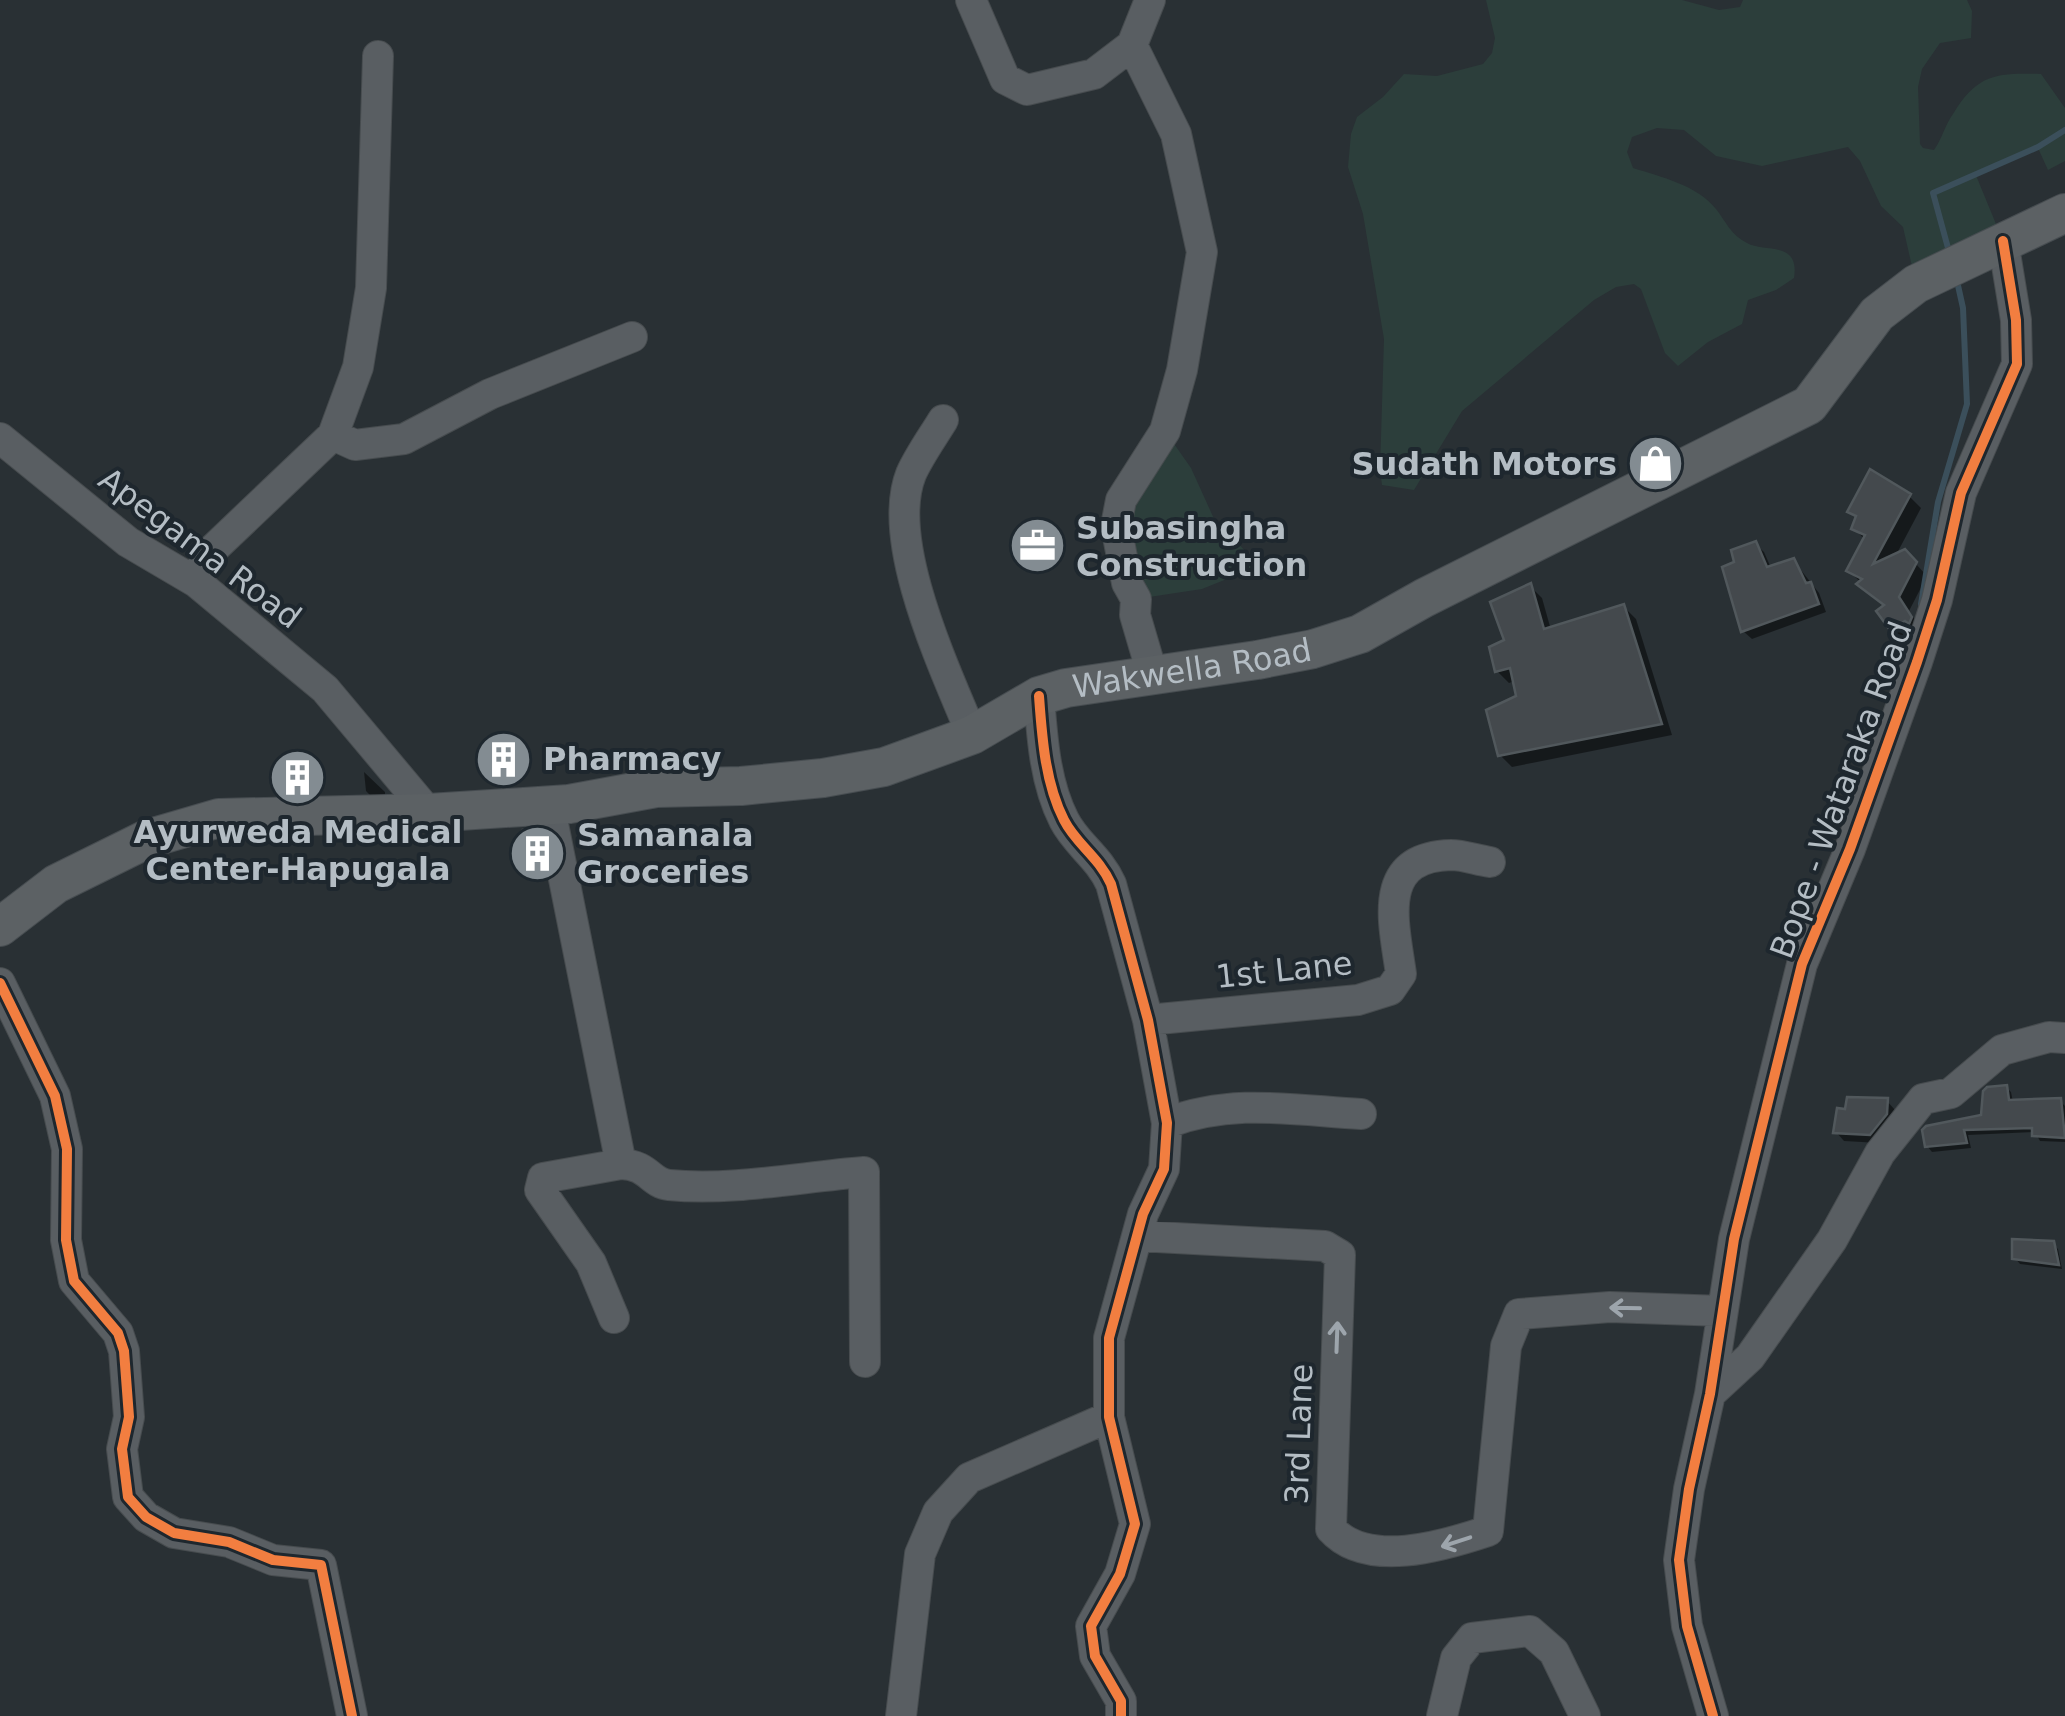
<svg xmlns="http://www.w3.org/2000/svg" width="2065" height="1716" font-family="'DejaVu Sans',sans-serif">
<rect width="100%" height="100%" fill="#293034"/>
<path fill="#2c3e3b" d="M1486,0H1682L1719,10L1740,7L1743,0H1967L1972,11L1971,38L1940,43L1922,69L1918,87L1920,144L1923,148L1934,150C1942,139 1945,125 1953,114C1978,73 1997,73 2041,74L2065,108V161L2048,170L2038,148L1975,173L2003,241L1916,284L1903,227L1881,206L1860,161L1848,147L1762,166L1716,156L1684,130L1657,128L1632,137L1627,152L1633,168C1661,177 1697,185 1716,209C1726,222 1731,235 1747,243C1764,253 1800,240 1794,278L1776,290L1748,300L1742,324L1708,342L1678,366L1665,353L1641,289L1634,284L1616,287L1594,300L1462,411L1414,490L1382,485L1380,470L1384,339L1363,214L1348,167L1351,134L1357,117L1383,97L1404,74L1437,76L1483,64L1492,53L1495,38Z
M1165,431L1191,468L1220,532L1235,540L1259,566L1202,589L1136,599L1121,500Z"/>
<path fill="#0007" d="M1909,496L1921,508L1895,557L1905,552L1927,576L1909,611L1923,630L1904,640L1892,629L1886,607L1849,571L1865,540L1854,528L1858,519L1850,512Z
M1755,544L1764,552L1771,568L1793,560L1819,593L1826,612L1752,639L1743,631L1737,563Z
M1530,586L1542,598L1551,630L1624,607L1636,619L1672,735L1512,767L1500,755L1519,697L1515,681L1509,683L1497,671Z
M508,744L513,750L520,777L507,780L501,775Z
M308,768L314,774L315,792L294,794L289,788Z
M364,772L385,792V796H371L366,791Z
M534,831L546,843L552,874L541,876L529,864Z
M2006,1087L2011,1092L2013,1102L2060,1101L2065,1106V1142L2040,1141L2035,1132L1968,1135L1971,1148L1932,1152L1927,1146L1983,1117Z
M1887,1101L1895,1110V1123L1879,1143L1844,1141L1836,1132L1848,1111Z
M2053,1244L2058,1249L2062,1269L2020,1264L2015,1258Z"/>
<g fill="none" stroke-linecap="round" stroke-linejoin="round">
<path stroke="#3b4f5b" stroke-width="6" d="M1948,248L1933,193L2038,147L2065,130
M1921,604L1938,502L1967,404L1963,308L1957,281"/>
</g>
<path fill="#44494d" stroke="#51585c" stroke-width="2.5" d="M1870,469L1911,494L1873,564L1905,549L1917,562L1899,597L1912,617L1909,624L1905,621L1890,630L1876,611L1884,605L1856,584L1862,579L1846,571L1865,535L1851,529L1856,516L1847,512Z
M1756,541L1767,567L1794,558L1806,583L1811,582L1819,604L1741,632L1722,567L1734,562L1731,550Z
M1531,583L1544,629L1624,604L1662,724L1498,756L1486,710L1516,696L1510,668L1495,672L1489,647L1504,640L1490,602Z
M509,741L516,772L499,776L492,745Z
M309,766L311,787L286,789L284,768Z
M535,829L542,862L527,866L522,846L525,845L523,830Z
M2007,1085L2009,1100L2061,1098L2065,1138L2032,1136V1128L1964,1130L1967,1143L1925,1147L1922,1130L1926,1126L1981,1115L1983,1091L1987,1087Z
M1847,1097L1888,1098L1887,1114L1870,1135L1833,1133L1837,1108L1845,1109Z
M2012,1239L2054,1241L2059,1265L2012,1259Z"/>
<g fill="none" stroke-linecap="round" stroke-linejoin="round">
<defs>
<path id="minor" d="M971,0L1005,79L1027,90L1094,74L1132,45L1176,134L1202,252L1182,370L1165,431L1121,500L1116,526L1127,583L1136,599L1135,615L1152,673
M1132,45L1150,0
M943,420C932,438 919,456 911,474C884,542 946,671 972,735
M333,435L355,445L404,439L490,394L632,337
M0,438L128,542L196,582L325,689L429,813
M196,582L208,554L333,435L358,367L371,288L378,56
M1039,696C1042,737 1045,783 1064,820C1076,844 1099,857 1111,884L1148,1020L1167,1123L1164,1169L1143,1214L1109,1338V1417L1135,1524L1120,1574L1091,1626L1095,1656L1121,1701V1716
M549,804L621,1164C649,1165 650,1183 669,1185C733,1191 800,1177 864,1172L865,1362
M0,983L55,1096L67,1149L66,1240L74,1281L118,1333L124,1351L129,1417L122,1449L128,1497L146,1517L174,1533L229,1542L273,1560L321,1565L352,1716
M1148,1020L1358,1000L1390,990L1401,974C1394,923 1375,857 1451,855C1463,855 1477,860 1490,862
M1167,1123C1232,1098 1293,1110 1361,1114
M1138,1236L1325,1246L1340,1255L1331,1529C1367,1569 1443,1546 1488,1531L1506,1346L1519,1314L1610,1307L1722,1311
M614,1318L591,1263L540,1190L543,1178L621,1164
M1710,1394L1750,1357L1832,1240L1880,1153L1923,1099L1951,1093L2002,1050L2049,1037L2065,1038
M901,1716L920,1554L938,1512L969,1478L1109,1417
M1442,1716L1456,1658L1472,1638L1530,1631L1554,1652L1585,1716
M1713,1716L1687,1626L1679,1560L1689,1489L1710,1394L1734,1239L1802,964L1850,849L1917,662L1937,600L1961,493L2017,364L2016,320L2003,241"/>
<g id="major">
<path id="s1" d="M0,927L56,884L147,839L219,818L429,813L569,804L656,788L741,786L823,778L884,767L972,735L1039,696L1066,688L1257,660L1313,649L1360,634L1424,598L1809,405L1877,314L1916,284L2065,213"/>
</g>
</defs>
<use href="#minor" stroke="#474c4f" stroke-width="32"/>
<use href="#major" stroke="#474d51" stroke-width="40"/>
<use href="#minor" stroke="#595e62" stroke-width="30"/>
<use href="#major" stroke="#5c6164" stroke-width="38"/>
<defs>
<path id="cycleway" d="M1039,696C1042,737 1045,783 1064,820C1076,844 1099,857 1111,884L1148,1020L1167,1123L1164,1169L1143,1214L1109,1338V1417L1135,1524L1120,1574L1091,1626L1095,1656L1121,1701V1716
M0,983L55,1096L67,1149L66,1240L74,1281L118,1333L124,1351L129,1417L122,1449L128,1497L146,1517L174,1533L229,1542L273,1560L321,1565L352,1716
M1713,1716L1687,1626L1679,1560L1689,1489L1710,1394L1734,1239L1802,964L1850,849L1917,662L1937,600L1961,493L2017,364L2016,320L2003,241"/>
</defs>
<use href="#cycleway" stroke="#1e272e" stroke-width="16"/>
<use href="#cycleway" stroke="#f27e40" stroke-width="10"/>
</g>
<defs><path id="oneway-shaft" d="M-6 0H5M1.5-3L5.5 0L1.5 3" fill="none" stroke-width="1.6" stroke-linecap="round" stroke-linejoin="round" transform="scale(2.5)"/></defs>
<g stroke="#9da5ac">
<use href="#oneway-shaft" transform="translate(1625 1308) rotate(-179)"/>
<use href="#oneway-shaft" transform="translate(1337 1337) rotate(-88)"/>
<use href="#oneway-shaft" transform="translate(1456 1542) rotate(162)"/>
</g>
<defs>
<symbol id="shop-disc" viewBox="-11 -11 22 22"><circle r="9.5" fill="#838c92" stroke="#1e272e"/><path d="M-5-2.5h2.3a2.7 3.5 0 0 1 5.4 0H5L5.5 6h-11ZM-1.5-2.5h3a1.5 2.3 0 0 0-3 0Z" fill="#fff"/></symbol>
<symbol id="office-disc" viewBox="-11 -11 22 22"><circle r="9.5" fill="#838c92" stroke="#1e272e"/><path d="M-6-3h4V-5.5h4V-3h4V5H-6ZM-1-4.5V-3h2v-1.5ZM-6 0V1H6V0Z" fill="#fff"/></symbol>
<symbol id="building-disc" viewBox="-11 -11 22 22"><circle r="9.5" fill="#838c92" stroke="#1e272e"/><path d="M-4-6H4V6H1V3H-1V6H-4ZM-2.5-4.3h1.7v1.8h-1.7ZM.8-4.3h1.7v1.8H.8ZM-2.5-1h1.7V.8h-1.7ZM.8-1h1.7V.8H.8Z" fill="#fff"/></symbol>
</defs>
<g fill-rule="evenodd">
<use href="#shop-disc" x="1624" y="432" width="63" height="63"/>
<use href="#office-disc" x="1006" y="514" width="63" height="63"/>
<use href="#building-disc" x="472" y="728" width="63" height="63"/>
<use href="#building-disc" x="266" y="746" width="63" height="63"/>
<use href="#building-disc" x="506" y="822" width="63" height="63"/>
</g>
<g text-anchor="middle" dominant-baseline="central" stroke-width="8" stroke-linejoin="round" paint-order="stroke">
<g font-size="32" font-weight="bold" fill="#b4bdc4" stroke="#1e272e" text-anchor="start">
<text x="1617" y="464" text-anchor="end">Sudath Motors</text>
<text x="1076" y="528">Subasingha<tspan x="1076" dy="37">Construction</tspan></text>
<text x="543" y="759">Pharmacy</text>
<text x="298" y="832" text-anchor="middle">Ayurweda Medical<tspan x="298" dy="37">Center-Hapugala</tspan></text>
<text x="577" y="835">Samanala<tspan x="577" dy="37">Groceries</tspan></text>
</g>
<g font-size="32" fill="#b4bdc4" stroke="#1e272e">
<text transform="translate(200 548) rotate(37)">Apegama Road</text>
<text stroke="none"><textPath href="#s1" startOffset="1242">Wakwella Road</textPath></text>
<text transform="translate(1841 790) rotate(-70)">Bope - Wataraka Road</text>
<text transform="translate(1284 970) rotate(-6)">1st Lane</text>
<text transform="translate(1299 1434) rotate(-88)">3rd Lane</text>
</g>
</g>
</svg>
